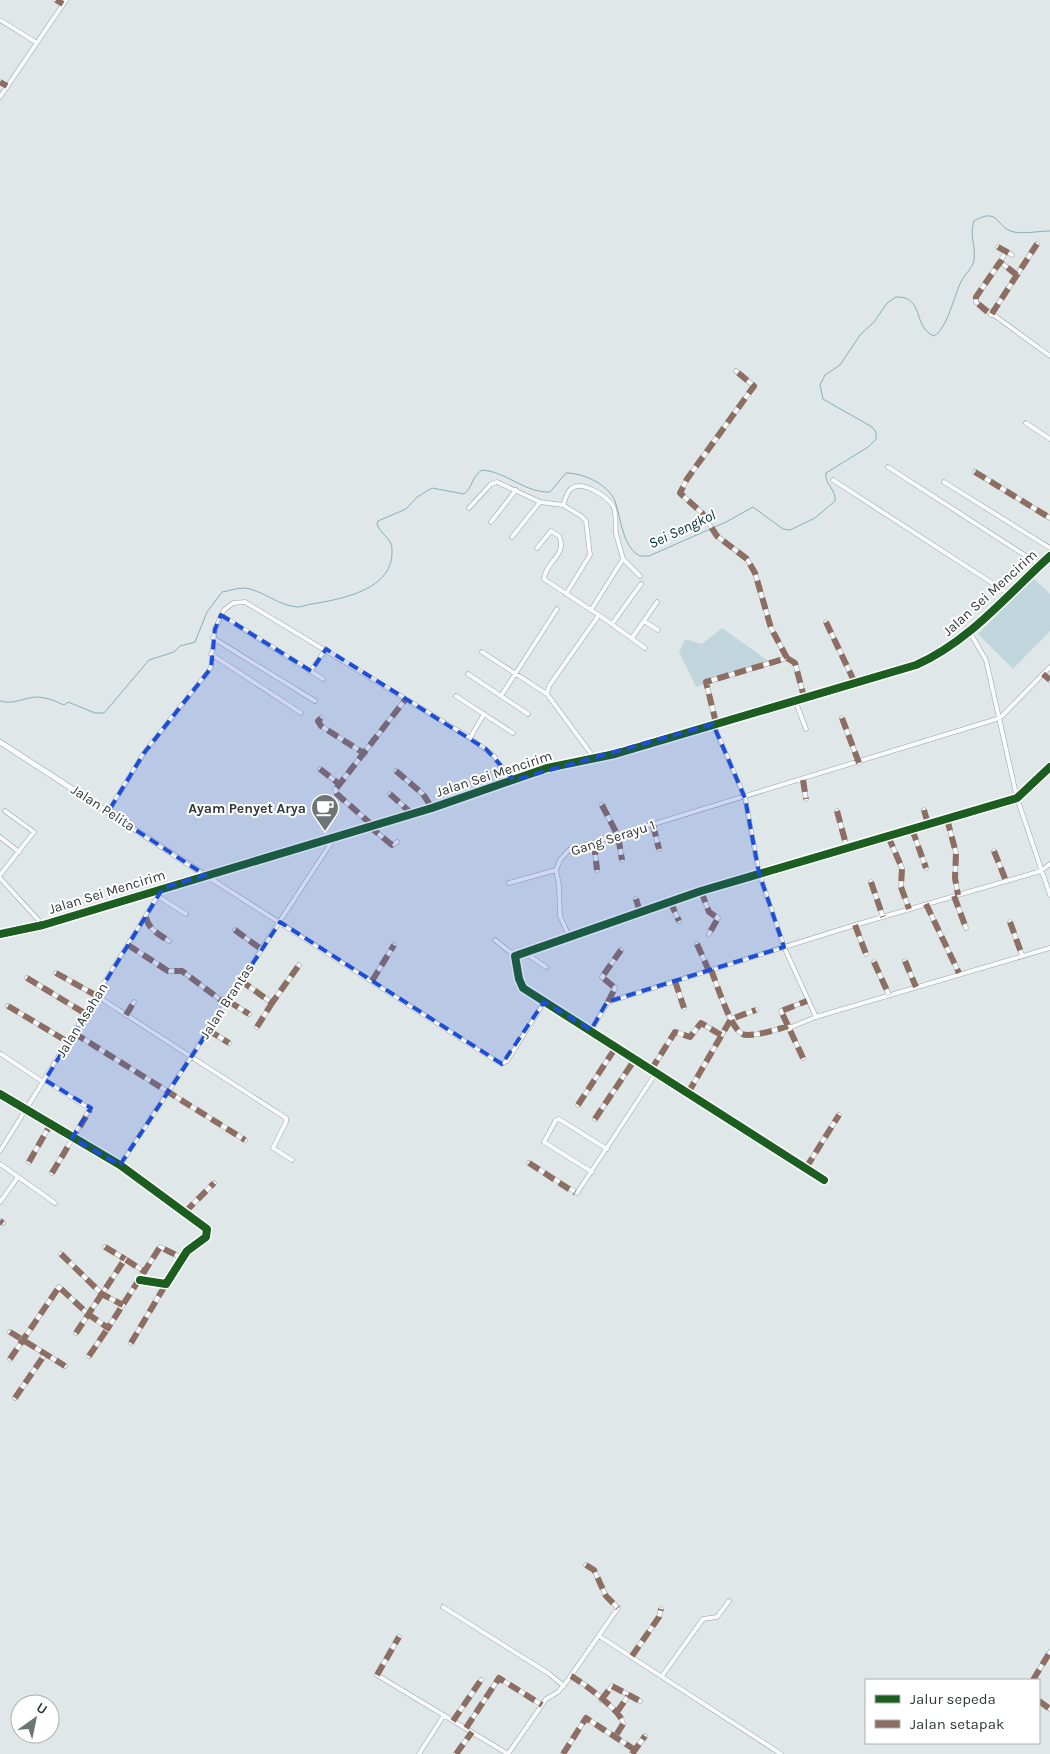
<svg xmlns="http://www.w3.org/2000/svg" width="1050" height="1754" font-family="Karla,sans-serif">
<rect width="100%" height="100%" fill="#dfe7e9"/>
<path fill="#c1d6dc" d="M1033,578L1050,594V631L1013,669L978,634Z
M722,628L771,663L696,687L679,652L685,639L702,644Z"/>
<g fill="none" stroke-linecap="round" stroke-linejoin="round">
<path stroke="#8aaeb9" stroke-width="1" d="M0,701C13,705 23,698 36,697C46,697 55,701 64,705L68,702L95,713H104L149,660L174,652L180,646L195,642L207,612L222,592C228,591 237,588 244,588C261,589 278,606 298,607C303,607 307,604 312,604C341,599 395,590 392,549C392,538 380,534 377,524L378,521L406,509L417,497L432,488L464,494C473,487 471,477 482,470C507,472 525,493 550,492L566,473C583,473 608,484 615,501C621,517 622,547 640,556H649L726,522L753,507L783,529L790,530L815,518L835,501C837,490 824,484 826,473L868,447L876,439V432L872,427L823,399L820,385L825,375L840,365L860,335L874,322L887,303L896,297C925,296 912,327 934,336C948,328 954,294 962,280C966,273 973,267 974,260C976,245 969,237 974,221C1000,206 995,228 1014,232C1026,234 1038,231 1050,231"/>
<defs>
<path id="minor" d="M56,0L63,4
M0,20L37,43
M0,82L7,86
M0,97L66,0
M998,247L1012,255
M1000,262L1006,251
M1017,275L1000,262L976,297V302L1050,356
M991,315L1037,244
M1026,423L1050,439
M888,467L1040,565
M975,472L1050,518
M833,480L1009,594
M944,482L1050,548
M469,508L491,484L497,482L540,502L563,505L581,516L586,521L590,555L566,594
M491,522L516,490
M512,537L540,502
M537,548L551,531L559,536C568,555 545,562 544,579L591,610
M623,559L640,576
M221,615L323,679
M599,615L645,648
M644,621L658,630
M826,622L855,683
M612,624L641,584
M969,631L986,660L1017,798L1050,895
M213,638L315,701
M632,638L657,602
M482,652L547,694L595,759
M211,654L301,713
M787,658L795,663L804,697
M311,671L326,649
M468,674L528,714
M1043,674L1050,680
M547,694L549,686L599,615L591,610L623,559C621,551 618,542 616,533C615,525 617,513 613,506C607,496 583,481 572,488C567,491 565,500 563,505
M456,696L513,733
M501,696L557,609
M795,700L806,729
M321,718L318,721L321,726L365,754
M842,718L859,763
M716,723L706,682L787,658L771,628L755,573L747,559L717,536L702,513L680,493L687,479L754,386L736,371
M713,724L745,798L759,873L768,900L784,947L816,1017L1050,948
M470,738L484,714
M320,769L339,784
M396,771L423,794L432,808
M803,780L806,799
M390,794L411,813
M602,805L618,836L622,860
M924,810L928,824
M837,811L847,848
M108,812L144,753L211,668L215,629L224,610L233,603L245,602L470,738L494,756L502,769L514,780
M947,819L956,853L955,878L958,895
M372,825L337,794L335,790L405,700
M653,825L659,849
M369,826L392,845L397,842
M912,829L926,868
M888,836L902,868L901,887L909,909
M0,837L19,852
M594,843L597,870
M994,851L1006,881
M0,875L34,832L5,811
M205,875L501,1064L507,1061L544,1002
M0,878L43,925
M871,882L883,917
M509,883L556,870
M701,891L709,912L718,918L709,934
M954,896L966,928
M159,897L186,914
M636,899L640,912
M670,901L679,921
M926,904L959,973
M146,917C148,929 160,935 169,941
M1010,922L1022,955
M855,925L866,954
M235,930L261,949
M569,936L560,916L559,885L556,870L560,860L569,850L1000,718L1050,667
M495,940L515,956
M697,944L709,971
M128,945L168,971H182L226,1004
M525,953L546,967
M905,961L916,987
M874,962L889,995
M711,970C717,984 730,1027 742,1034C750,1038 779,1029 788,1026
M56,973L97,996L286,1118V1122L273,1148L292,1160
M27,978L86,1014
M240,980L272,1003L299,965
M372,981L394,945
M675,981L684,1008
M228,1001L249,1014
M608,1002L615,988L602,977L621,950
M8,1006L68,1042
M126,1015L134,1002
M257,1027L272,1003
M789,1028L816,1017
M208,1030L229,1043
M591,1030L608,1002L855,925L1041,871L1050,864
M74,1033L245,1140
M1,1054L43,1082
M803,1058L781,1011L807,1001
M651,1070L675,1032L690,1037L701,1023L721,1035
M45,1080L90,1109L52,1173
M688,1093L731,1019L756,1010
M0,1094L120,1165L207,1229L206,1237L187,1251L166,1284L140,1280
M578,1105L616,1047
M595,1119L635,1059
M0,1151L163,888
M29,1162L50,1125
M529,1163L577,1193L656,1073
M0,1164L55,1203
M120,1165L335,837
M806,1168L839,1115
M592,1172L544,1142L556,1120L559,1119L607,1149
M824,1180L523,988L519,979L515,956L701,891L1017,798L1050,767
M0,1202L18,1177
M185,1212L214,1183
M0,1221L3,1223
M105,1247L125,1259
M61,1254L102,1294L123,1305
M10,1332L65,1366
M76,1333L125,1259L145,1272
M131,1343L166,1284
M89,1356L108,1328
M10,1359L59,1287L88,1314L108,1328L160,1247L182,1258
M15,1398L45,1354
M443,1607L548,1673L564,1686
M599,1636L781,1754
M399,1637L377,1675L508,1754
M632,1656L659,1617L661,1609
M571,1676C582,1682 624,1713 623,1724L615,1737
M662,1676L703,1619L717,1617L729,1601
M1033,1680L1050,1652
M601,1700L612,1686L640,1701
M1039,1701L1050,1709
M617,1712L628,1696
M453,1721L481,1680
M466,1728L499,1678L542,1705
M419,1754L444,1715
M456,1754L472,1732
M508,1754L546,1699L558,1692L568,1680L618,1608L606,1596L594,1570L586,1565
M563,1754L586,1718L635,1750
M632,1754L645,1736"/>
<path id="tertiary" d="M0,742L205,875
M0,934L43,925L432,808L547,768L615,754L916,665C969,642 1008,594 1050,556"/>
</defs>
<use href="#minor" stroke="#9aa0a2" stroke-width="5"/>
<use href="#tertiary" stroke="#9aa0a2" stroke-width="6"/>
<use href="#minor" stroke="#fafbfc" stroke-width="4"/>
<use href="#tertiary" stroke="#fafbfc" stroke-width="5"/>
<path stroke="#8d6e63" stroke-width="6" stroke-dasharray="12 6" stroke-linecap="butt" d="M56,0L63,4
M0,82L7,86
M998,247L1012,255
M1017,275L1000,262L976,297V302L991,315L1037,244
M975,472L1050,518
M826,622L855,683
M787,658L795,663L804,697
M1043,674L1050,680
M321,718L318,721L321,726L365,754
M842,718L859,763
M716,723L706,682L787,658L771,628L755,573L747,559L717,536L702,513L680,493L687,479L754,386L736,371
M320,769L339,784
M396,771L423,794L432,808
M803,780L806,799
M390,794L411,813
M602,805L618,836L622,860
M924,810L928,824
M837,811L847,848
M947,819L956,853L955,878L958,895
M372,825L337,794L335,790L405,700
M653,825L659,849
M369,826L392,845L397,842
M912,829L926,868
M888,836L902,868L901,887L909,909
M594,843L597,870
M994,851L1006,881
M871,882L883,917
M701,891L709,912L718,918L709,934
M954,896L966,928
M636,899L640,912
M670,901L679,921
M926,904L959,973
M146,917C148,929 160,935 169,941
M1010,922L1022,955
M855,925L866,954
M235,930L261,949
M697,944L709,971
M128,945L168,971H182L226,1004
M905,961L916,987
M874,962L889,995
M711,970C717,984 730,1027 742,1034C750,1038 779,1029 788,1026
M56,973L97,996
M27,978L86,1014
M240,980L272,1003L299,965
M372,981L394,945
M675,981L684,1008
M228,1001L249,1014
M608,1002L615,988L602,977L621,950
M8,1006L68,1042
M126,1015L134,1002
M257,1027L272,1003
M208,1030L229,1043
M74,1033L245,1140
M803,1058L781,1011L807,1001
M651,1070L675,1032L690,1037L701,1023L721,1035
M688,1093L731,1019L756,1010
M578,1105L616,1047
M595,1119L635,1059
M29,1162L50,1125
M529,1163L575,1193
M806,1168L839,1115
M52,1173L90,1110
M185,1212L214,1183
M0,1221L3,1223
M105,1247L125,1259
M61,1254L102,1294L123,1305
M10,1332L65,1366
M76,1333L125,1259L145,1272
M131,1343L166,1284
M89,1356L108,1328
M10,1359L59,1287L88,1314L108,1328L160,1247L182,1258
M15,1398L45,1354
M586,1565L594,1570L606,1596L618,1608
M632,1656L659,1617L661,1609
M377,1675L399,1637
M571,1676C582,1682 624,1713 623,1724L615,1737
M1033,1680L1050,1652
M601,1700L612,1686L640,1701
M1039,1701L1050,1709
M617,1712L628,1696
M453,1721L481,1680
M466,1728L499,1678L542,1705
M456,1754L472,1732
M563,1754L586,1718L635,1750
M632,1754L645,1736"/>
<defs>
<path id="cycleway" d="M0,934L43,925L432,808L547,768L615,754L916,665C969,642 1008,594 1050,556
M0,1094L120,1165L207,1229L206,1237L187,1251L166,1284L140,1280
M824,1180L523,988L519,979L515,956L701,891L1017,798L1050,767"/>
</defs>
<use href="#cycleway" stroke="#fff" stroke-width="11"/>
<use href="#cycleway" stroke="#1b5e20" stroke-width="8"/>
</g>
<path fill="#1d4ed8" fill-opacity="0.2" stroke="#1d4ed8" stroke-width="4" stroke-dasharray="10 6" stroke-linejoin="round" d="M221,615L311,671L326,649L486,749L514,780L713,724L745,798L759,873L784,947L607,1002L591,1030L544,1002L502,1064L280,922L120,1165L72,1138L91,1108L45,1080L163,888L205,875L108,812L144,753L211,668L215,629Z"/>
<defs>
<symbol id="cafe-pin" viewBox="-11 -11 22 30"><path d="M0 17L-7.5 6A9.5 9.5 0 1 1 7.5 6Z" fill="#6e7576" stroke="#fff"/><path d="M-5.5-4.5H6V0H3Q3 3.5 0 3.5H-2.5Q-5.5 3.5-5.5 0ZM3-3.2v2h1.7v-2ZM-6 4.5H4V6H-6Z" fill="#fff"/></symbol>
</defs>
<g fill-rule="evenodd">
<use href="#cafe-pin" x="309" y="792" width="32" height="43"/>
</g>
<g text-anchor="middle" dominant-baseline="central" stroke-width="4" stroke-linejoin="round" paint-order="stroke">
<g font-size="14" fill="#313738" stroke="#fff">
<text transform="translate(990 593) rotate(-42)">Jalan Sei Mencirim</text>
<text transform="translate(494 774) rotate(-18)">Jalan Sei Mencirim</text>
<text transform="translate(103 808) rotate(33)">Jalan Pelita</text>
<text transform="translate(613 838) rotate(-18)">Gang Serayu 1</text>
<text transform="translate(107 892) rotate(-17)">Jalan Sei Mencirim</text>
<text transform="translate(227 1001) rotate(-57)">Jalan Brantas</text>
<text transform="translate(82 1020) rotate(-58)">Jalan Asahan</text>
</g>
<g font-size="14" font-weight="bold" fill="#313738" stroke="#fff" text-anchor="end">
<text x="306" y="808">Ayam Penyet Arya</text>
</g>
<g font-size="15" font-style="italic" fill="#00303b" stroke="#fff">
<text transform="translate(682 529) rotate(-25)">Sei Sengkol</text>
</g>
</g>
<rect x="865" y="1679" width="175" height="65" fill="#ffffff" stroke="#adafaf"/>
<rect x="875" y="1695" width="25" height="8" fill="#1b5e20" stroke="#adafaf"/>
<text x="910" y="1704" font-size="15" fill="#313738">Jalur sepeda</text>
<rect x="875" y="1720" width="25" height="8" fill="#8d6e63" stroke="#adafaf"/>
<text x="910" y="1729" font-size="15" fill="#313738">Jalan setapak</text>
<g transform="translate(35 1719) rotate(33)"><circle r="24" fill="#ffffff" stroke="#adafaf"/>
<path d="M0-4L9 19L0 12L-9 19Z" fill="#6e7576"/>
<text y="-8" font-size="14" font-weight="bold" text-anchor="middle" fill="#313738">U</text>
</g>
</svg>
